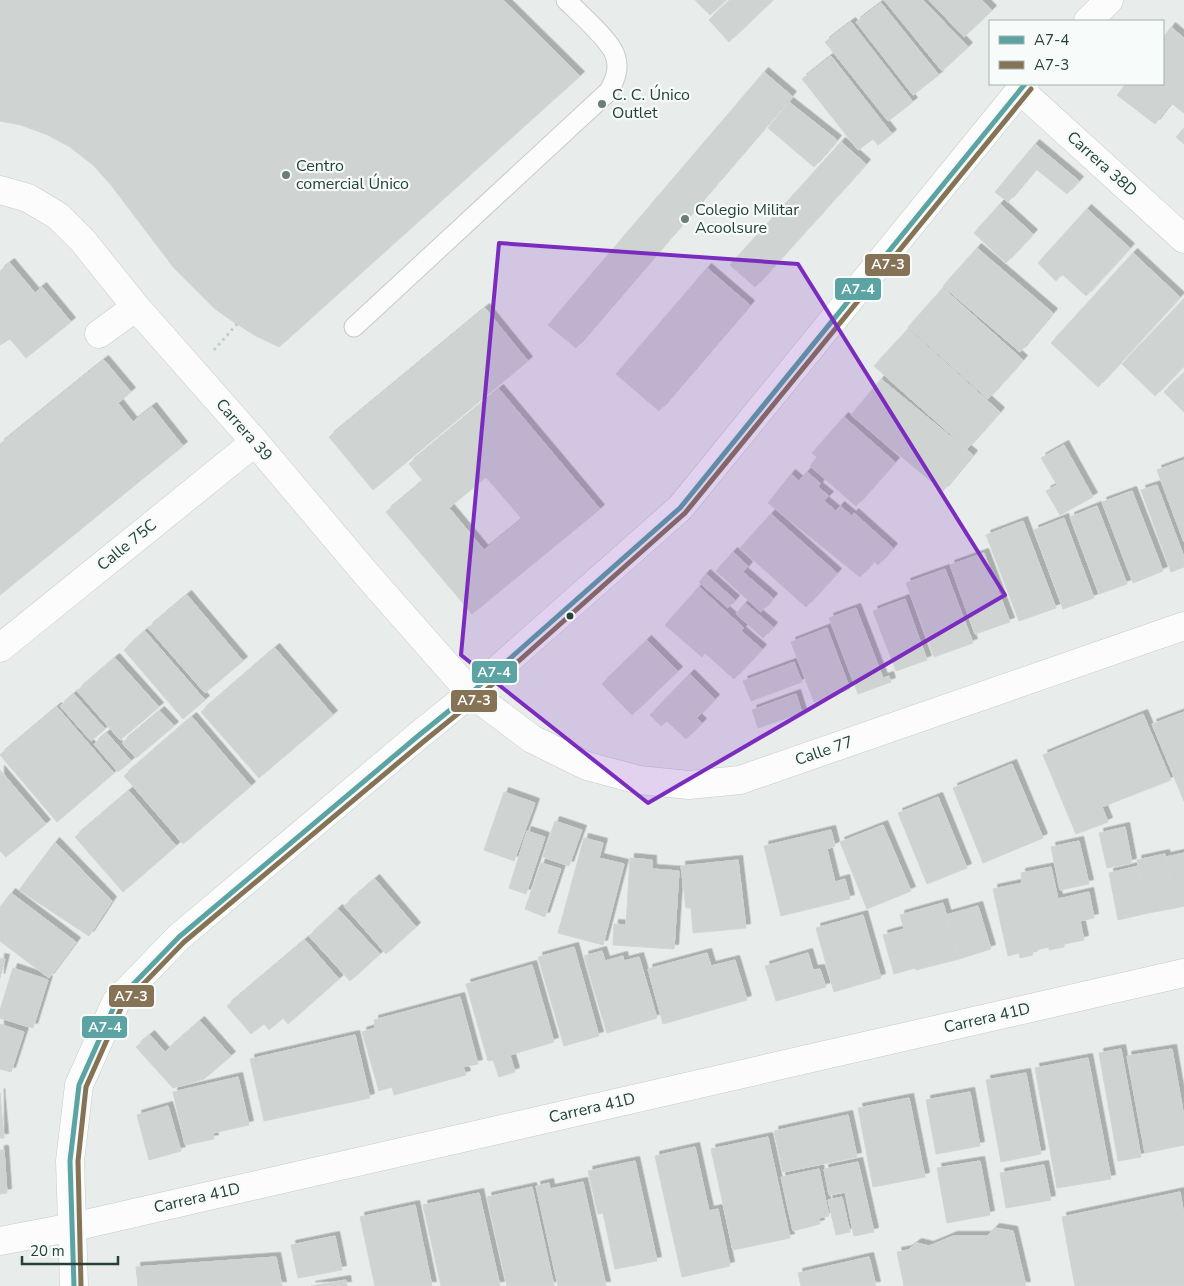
<svg xmlns="http://www.w3.org/2000/svg" width="1184" height="1286" font-family="'Nunito Sans',sans-serif">
<defs>
<filter id="shadow"><feDropShadow dx="4.5" dy="-4.5" stdDeviation="0" flood-color="#0004"/></filter>
</defs>
<rect width="100%" height="100%" fill="#e8edeb"/>
<path fill="#cfd4d2" stroke="#d1d6d4" fill-rule="evenodd" filter="url(#shadow)" d="M0,0H503L580,76L279,347L256,336L232,321L214,308L174,268L111,185L93,165L70,147L48,135L21,125L0,121Z
M695,0H726L710,15Z
M730,0H773L729,42L709,20Z
M884,0H923L968,47L942,71Z
M929,0H982L992,10L964,37Z
M881,3L939,75L913,95L856,22Z
M851,22L913,102L888,121L825,42Z
M1171,27L1184,38V113L1171,103L1155,124L1117,95L1126,84H1163V38Z
M831,56L892,134L878,145L873,139L858,150L802,79Z
M764,72L792,96L576,348L548,325Z
M789,102L837,140L814,167L768,128Z
M1184,128V144L1176,137Z
M841,142L866,164L755,287L730,265Z
M1035,144L1079,181L1067,194L1036,169L1008,202L995,192Z
M1000,204L1033,234L1006,263L974,233Z
M1087,209L1130,248L1086,296L1062,274L1056,281L1038,263Z
M977,248L1053,313L1020,352L943,286Z
M1133,253L1180,297L1098,387L1051,343Z
M10,263L35,293L42,287L71,322L26,358L10,339L0,345V271Z
M707,268L750,305L659,411L616,374Z
M943,288L1023,360L988,399L908,327Z
M1184,299V366L1155,396L1122,364Z
M485,308L528,361L373,490L329,437Z
M908,329L1000,412L967,449L874,366Z
M104,360L131,392L118,403L133,422L152,407L183,446L0,595V444Z
M1184,373V412L1164,392Z
M881,379L973,455L943,491L851,415Z
M499,389L600,509L472,614L386,512L423,481L409,464ZM486,477L522,519L484,550L449,508Z
M844,417L895,462L856,506L810,466L817,457L812,453Z
M1064,445L1093,497L1060,515L1046,491L1057,485L1041,458Z
M1184,460V542L1157,470Z
M807,472L820,483L818,487L829,496L824,501L836,511L840,506L852,516L854,513L893,548L878,565L874,561L860,577L768,503L791,474L799,481Z
M1157,485L1184,557V567L1171,572L1141,490Z
M1132,491L1163,571L1133,583L1102,502Z
M1097,506L1127,584L1099,594L1070,517Z
M771,514L837,573L806,607L740,548Z
M1064,518L1094,598L1063,609L1034,530Z
M1023,521L1056,608L1019,621L986,535Z
M733,552L748,566L743,572L773,598L761,612L716,571Z
M984,553L1010,622L975,634L950,565Z
M945,569L973,643L934,657L906,583Z
M706,574L735,600L728,608L699,582Z
M699,587L744,628L741,631L762,649L734,679L705,653L702,657L665,625Z
M187,595L243,661L205,693L148,628Z
M905,599L927,660L896,671L873,611Z
M745,603L773,627L763,638L736,614Z
M856,608L883,678L889,676L891,682L858,694L829,618Z
M827,628L850,689L814,702L791,642Z
M145,631L205,700L183,719L124,650Z
M647,640L678,671L632,715L602,684Z
M275,648L333,715L259,778L201,712Z
M115,658L159,707L120,740L77,691Z
M794,662L802,682L751,701L743,681Z
M690,674L715,699L697,718L702,723L686,739L667,721L661,726L650,715Z
M74,694L105,729L91,741L60,706Z
M796,694L802,713L758,728L752,710Z
M57,707L114,773L57,822L0,755Z
M160,711L174,726L136,758L122,743Z
M1184,712V801L1152,724Z
M1143,714L1171,780L1102,807L1108,822L1076,834L1043,755Z
M192,717L251,786L183,844L124,776Z
M107,733L131,761L118,772L94,744Z
M1012,764L1043,838L983,863L953,788Z
M0,770L46,824L6,857L0,851Z
M129,791L176,846L123,892L75,837Z
M504,792L535,803L514,861L484,850Z
M938,797L967,868L927,884L898,813Z
M555,821L582,830L569,866L543,857Z
M883,825L911,891L867,909L840,842Z
M1125,827L1132,863L1107,868L1099,833Z
M831,830L835,846L827,849L835,882L845,879L850,899L781,916L764,846Z
M527,831L545,837L526,894L509,888Z
M584,838L603,843L599,858L624,864L603,945L558,933Z
M1079,841L1089,884L1060,890L1051,847Z
M55,842L112,901L89,936L19,890Z
M1184,853V906L1176,908L1166,857Z
M1165,854L1176,908L1148,913L1137,860Z
M630,858L652,860V869L679,871L674,949L613,945L614,924L626,925Z
M738,860L746,928L693,933L691,908H686L681,866Z
M541,863L561,869L545,917L525,909Z
M1138,866L1148,913L1118,920L1109,873Z
M1051,867L1058,899L1089,892L1094,918L1080,921L1084,940L1064,944V947L1049,950V947L1032,951L1033,955L1020,958L1019,953L1008,956L993,889L1022,883L1021,873Z
M375,879L416,927L386,954L344,906Z
M11,893L76,942L49,978L0,941V907Z
M943,903L959,959L916,970L900,915Z
M978,906L991,949L959,959L946,915Z
M338,909L380,954L350,981L309,936Z
M863,915L881,978L834,992L816,928Z
M904,929L915,968L894,974L883,935Z
M305,940L339,979L288,1024L283,1018L269,1030L264,1024L251,1034L227,1006Z
M574,947L599,1036L564,1046L538,957Z
M602,951L605,961L623,956L624,961L639,957L657,1018L607,1033L584,956Z
M707,953L711,966L735,960L747,1000L663,1024L648,969Z
M808,953L813,970L820,969L826,987L776,1001L765,966Z
M0,958L5,959L0,978Z
M532,965L554,1042L510,1055L515,1072L499,1077L493,1060L488,1061L466,984Z
M13,968L48,980L33,1028L0,1018V1010Z
M460,997L478,1064L463,1067L466,1075L394,1095L392,1087L379,1091L362,1032L375,1028L374,1020Z
M200,1021L231,1056L204,1079L173,1088L136,1047L150,1035L165,1052Z
M0,1024L24,1032L11,1072L0,1069Z
M355,1035L370,1098L264,1121L250,1059Z
M1121,1049L1141,1157L1118,1161L1099,1053Z
M1172,1049L1184,1117V1145L1145,1153L1127,1056Z
M1088,1058L1111,1179L1057,1188L1035,1068Z
M1026,1073L1041,1154L1001,1162L986,1080Z
M238,1077L249,1125L213,1133L214,1139L185,1145L173,1092Z
M970,1092L980,1146L936,1154L926,1100Z
M0,1093L4,1138H0Z
M909,1098L925,1177L873,1187L858,1108Z
M168,1106L181,1151L149,1160L137,1115Z
M848,1115L857,1157L783,1172L774,1131Z
M768,1137L790,1238L733,1250L711,1149Z
M695,1147L709,1211L718,1209L730,1266L682,1277L655,1156Z
M0,1150H4L7,1193L0,1194Z
M635,1161L657,1261L615,1269L603,1213L598,1214L588,1171Z
M980,1161L990,1215L947,1223L937,1168Z
M858,1162L874,1232L854,1236L845,1192L829,1195L824,1169Z
M1044,1165L1051,1200L1006,1208L1000,1173Z
M819,1169L829,1216L819,1218L820,1224L793,1231L781,1177Z
M583,1182L606,1286H558L536,1186L549,1183L550,1189Z
M532,1187L554,1286H507L487,1197Z
M1180,1192L1184,1216V1286H1075L1062,1217Z
M479,1193L500,1286H441L423,1205Z
M842,1197L850,1232L836,1235L828,1200Z
M415,1205L432,1286H375L360,1217Z
M995,1228L1013,1231L1026,1286H904L897,1252L908,1250L917,1243L929,1246L953,1236H987Z
M335,1236L342,1270L298,1278L291,1245Z
M276,1257L282,1286H138L136,1267Z
M869,1257L876,1286H801L798,1273Z
M346,1280L347,1286H311Z"/>
<g fill="none" stroke-linecap="round" stroke-linejoin="round">
<defs>
<path id="service" d="M354,327L609,91C615,80 620,68 615,55C610,40 578,12 566,0"/>
<path id="minor" d="M1019,89L1184,239
M0,190L28,198L58,216L83,241L136,307L255,442L368,576L471,693L532,739L587,766L639,780L689,785L740,780L1184,626
M99,334L136,307
M0,648L255,442
M0,1241L73,1227L1184,973"/>
<path id="tertiary" d="M1088,21L1109,0
M74,1286L70,1161L79,1085L116,1002L179,937L418,736L471,693L680,508L1025,84"/>
</defs>
<use href="#service" stroke="#c5cac8" stroke-width="21"/>
<use href="#minor" stroke="#c5cac8" stroke-width="29"/>
<use href="#tertiary" stroke="#c5cac8" stroke-width="29"/>
<path stroke="#c3ccca" stroke-width="3" stroke-dasharray="2.5 4" stroke-linecap="butt" d="M214,350L237,324"/>
<use href="#service" stroke="#fcfcfc" stroke-width="19"/>
<use href="#minor" stroke="#fcfcfc" stroke-width="28"/>
<use href="#tertiary" stroke="#fcfcfc" stroke-width="28"/>
<defs>
<path id="bus-1" d="M74,1286L70,1161L79,1085L116,1002L179,937L418,736L471,693L680,508L1025,84"/>
<path id="bus-2" d="M81,1286L78,1161L86,1087L122,1006L184,942L423,742L476,699L685,513L1031,89"/>
</defs>
<use href="#bus-1" stroke="#f7fbf9" stroke-width="9"/>
<use href="#bus-2" stroke="#f7fbf9" stroke-width="9"/>
<use href="#bus-1" stroke="#5ba4a3" stroke-width="5"/>
<use href="#bus-2" stroke="#867356" stroke-width="5"/>
</g>
<path fill="#7b2cbf" fill-opacity="0.2" stroke="#7b2cbf" stroke-width="4" stroke-linejoin="round" d="M499,243L798,264L1005,595L648,803L461,655Z"/>
<g fill="#697e78" stroke="#f7fbf9" stroke-width="2">
<circle cx="602" cy="104" r="5"/>
<circle cx="286" cy="175" r="5"/>
<circle cx="685" cy="219" r="5"/>
</g>
<circle fill="#24423a" stroke="#f7fbf9" stroke-width="2" cx="570" cy="616" r="4.5"/>
<g text-anchor="middle" dominant-baseline="central" stroke-width="4.5" stroke-linejoin="round" paint-order="stroke">
<g font-size="16" fill="#24423a" stroke="#f7fbf9" text-anchor="start">
<text x="612" y="95">C. C. Único<tspan x="612" dy="18">Outlet</tspan></text>
<text x="296" y="166">Centro<tspan x="296" dy="18">comercial Único</tspan></text>
<text x="695" y="210">Colegio Militar<tspan x="695" dy="18">Acoolsure</tspan></text>
</g>
<g font-size="16" fill="#24423a" stroke="#f7fbf9">
<text transform="translate(1102 164) rotate(42)">Carrera 38D</text>
<text transform="translate(244 430) rotate(49)">Carrera 39</text>
<text transform="translate(127 545) rotate(-39)">Calle 75C</text>
<text transform="translate(824 751) rotate(-19)">Calle 77</text>
<text transform="translate(987 1018) rotate(-13)">Carrera 41D</text>
<text transform="translate(592 1108) rotate(-13)">Carrera 41D</text>
<text transform="translate(197 1198) rotate(-13)">Carrera 41D</text>
</g>
</g>
<g stroke="#f7fbf9" stroke-width="2">
<rect x="864" y="253" width="47" height="24" rx="5" fill="#867356"/>
<rect x="834" y="277" width="48" height="24" rx="5" fill="#5ba4a3"/>
<rect x="471" y="660" width="47" height="24" rx="5" fill="#5ba4a3"/>
<rect x="450" y="689" width="48" height="24" rx="5" fill="#867356"/>
<rect x="108" y="984" width="47" height="24" rx="5" fill="#867356"/>
<rect x="81" y="1015" width="47" height="24" rx="5" fill="#5ba4a3"/>
</g>
<g font-size="14" text-anchor="middle" font-weight="bold" fill="#fff">
<text x="888" y="269">A7-3</text>
<text x="858" y="294">A7-4</text>
<text x="494" y="677">A7-4</text>
<text x="474" y="705">A7-3</text>
<text x="131" y="1001">A7-3</text>
<text x="105" y="1032">A7-4</text>
</g>
<rect x="989" y="20" width="175" height="65" fill="#f7fbf9" stroke="#a3b1ad"/>
<rect x="999" y="36" width="25" height="8" fill="#5ba4a3" stroke="#a3b1ad"/>
<text x="1034" y="45" font-size="15" fill="#24423a">A7-4</text>
<rect x="999" y="61" width="25" height="8" fill="#867356" stroke="#a3b1ad"/>
<text x="1034" y="70" font-size="15" fill="#24423a">A7-3</text>
<path d="M22 1256v8h96v-8" fill="none" stroke="#24423a" stroke-width="2.5"/>
<text x="30" y="1256" font-size="15" fill="#24423a" stroke="#f7fbf9" stroke-width="4" paint-order="stroke">20 m</text>
</svg>
